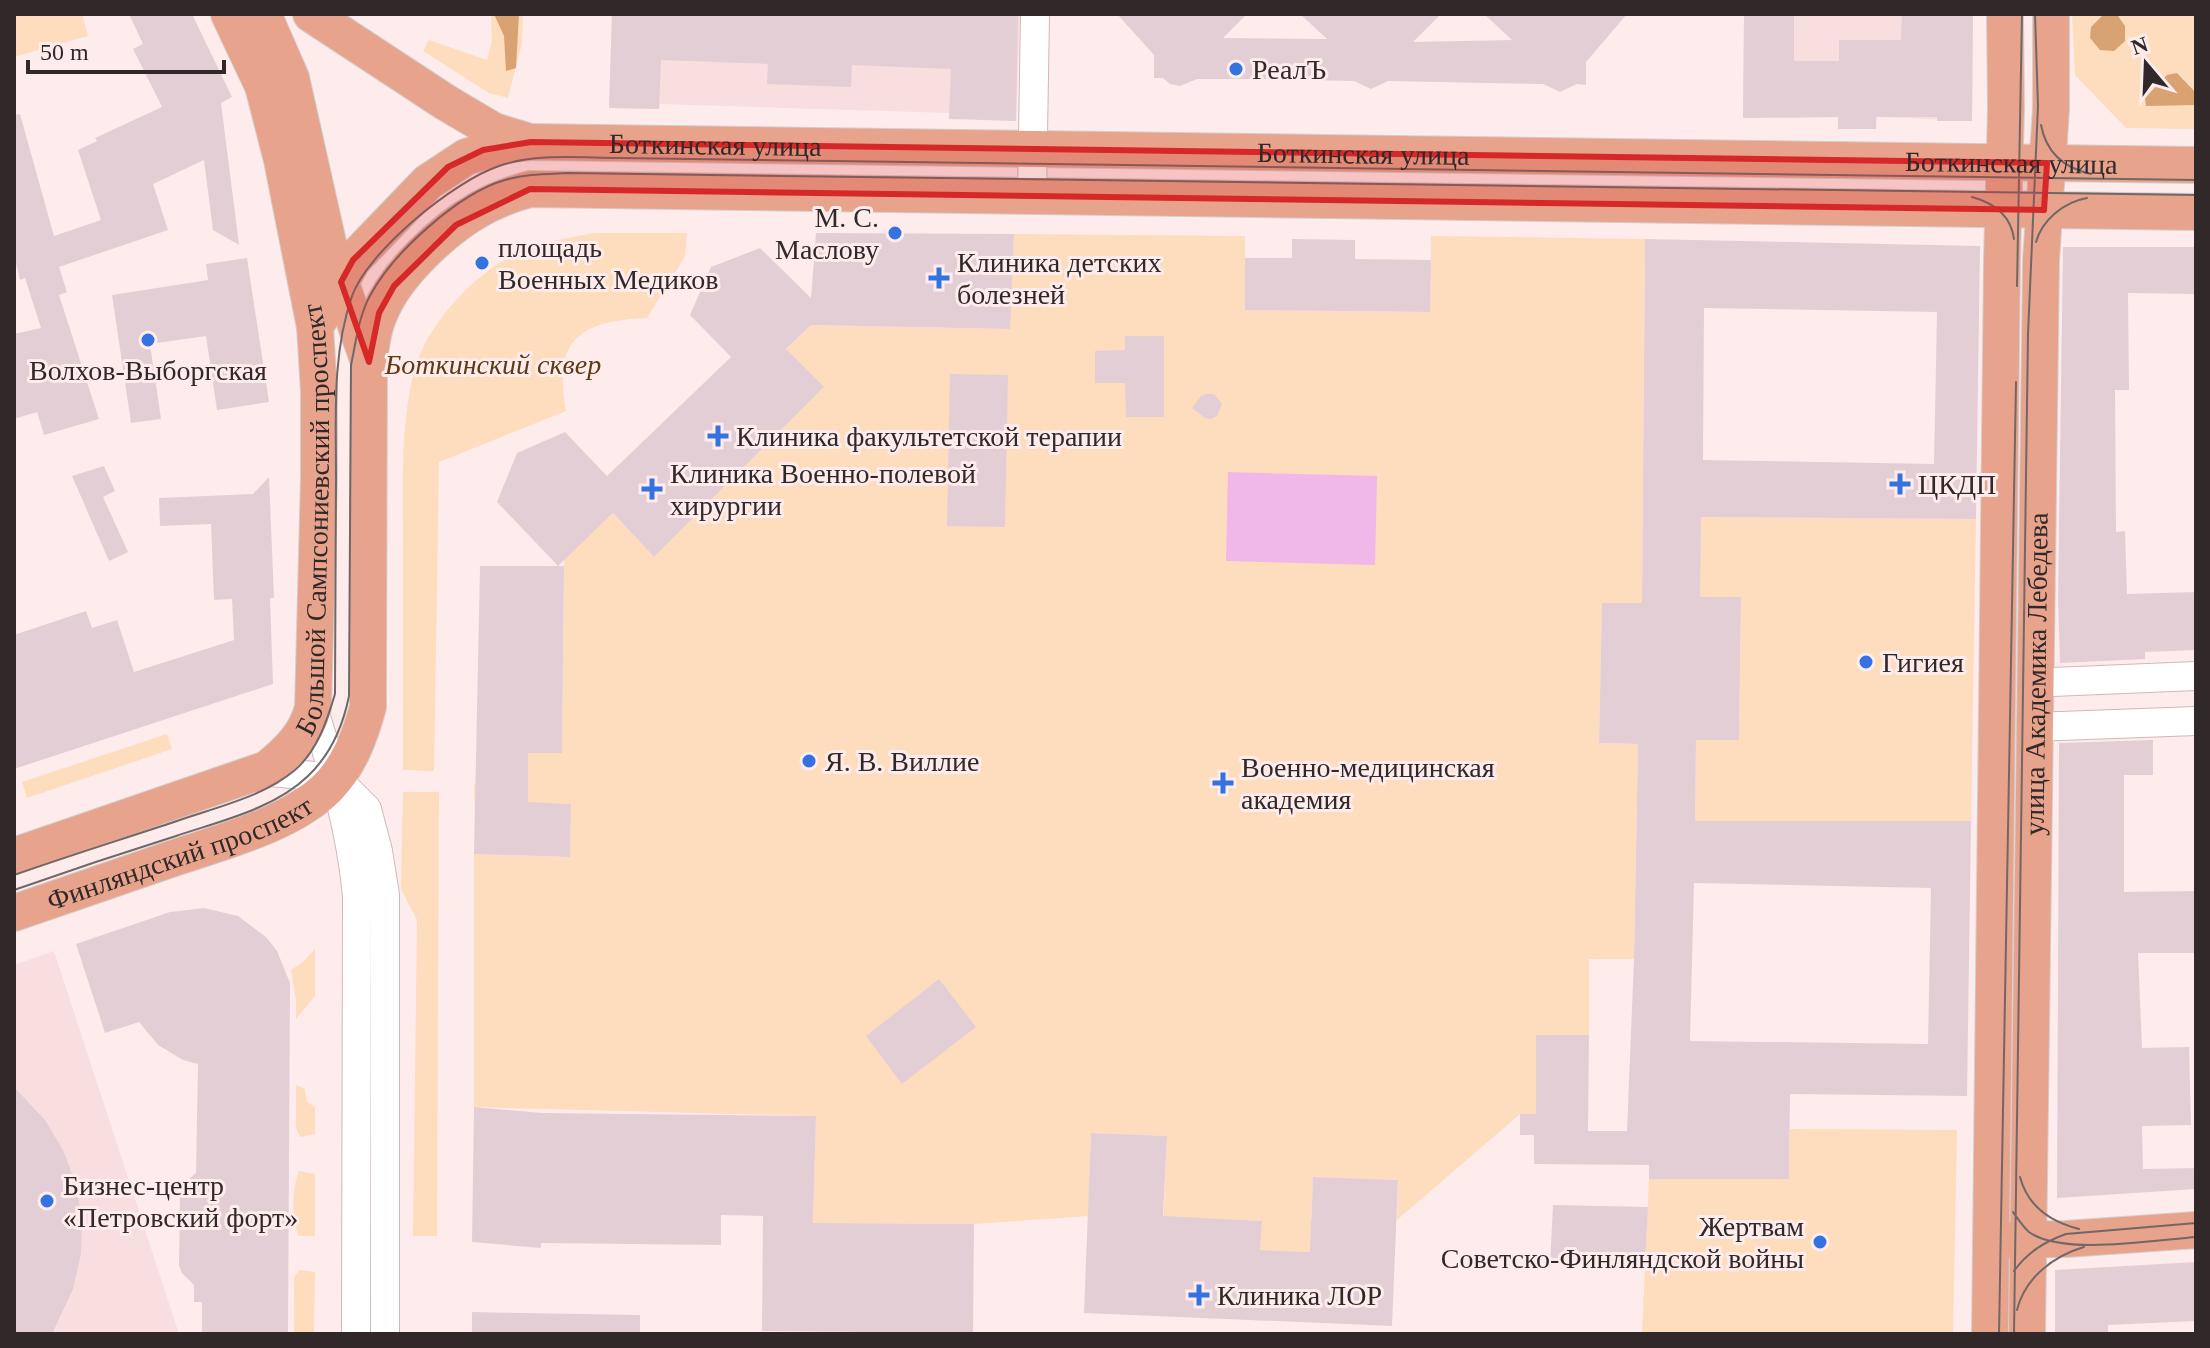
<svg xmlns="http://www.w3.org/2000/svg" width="2210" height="1348" font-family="'Times New Roman',serif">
<rect width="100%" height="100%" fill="#feecec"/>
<path fill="#f8dede" d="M612,14H1020L1016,121L949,113L660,104L659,109L609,108Z
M1744,14H1973L1972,121L1877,117L1876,129H1838V117L1743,118Z
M54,951L179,1334H14V965Z"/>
<path fill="#fedcbe" d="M14,14H82L88,36L14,57Z
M491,14H523L522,43L508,98L489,93L423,51L429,40L487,60L492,40Z
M2072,14H2196V129L2126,128L2075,75Z
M595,233H687L685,257L647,318C579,321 553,339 566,411L439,462L434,771L403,770C403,697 403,624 403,551C403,495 400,435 412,380C422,329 468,280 512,255C536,242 568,238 595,233Z
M1014,234L1245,236V310L1430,312L1431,236L1645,239L1642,603H1602L1599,743L1638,744L1634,959H1589V1035H1536V1114H1520L1397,1220L1398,1180L1313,1177L1311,1220L1331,1253L1260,1250L1261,1221L1196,1218L1162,1251L1167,1136L1091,1133L1088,1216L974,1224L813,1223L816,1116L474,1107V854L570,857L571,804L513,802L475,819L474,784L527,786L528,753L562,752L564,559L613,513L654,557L823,388L764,371L811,325L1009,329Z
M1701,517L1976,519L1971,821H1695L1696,740H1739L1741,598L1699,597Z
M167,734L172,749L27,798L22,782Z
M403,792H439L437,1236H413L417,920L401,889Z
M315,949V996L296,1019V1000L291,970L304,961Z
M296,1085L305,1089L307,1102L315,1107V1134L300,1137L296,1128Z
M1790,1129L1957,1130L1953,1334H1642L1649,1179H1789Z
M299,1171L315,1174V1236H299C291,1221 292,1187 299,1171Z
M299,1270L315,1272L314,1334H294V1278Z"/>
<path fill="#d8a272" d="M494,14H519L516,68L506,71L504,36Z
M2102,16H2118L2125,26V41L2114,51L2100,50L2090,38L2091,27Z
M2177,73L2196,93V105L2146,106L2145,98L2167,75Z"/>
<path fill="#efb8e9" d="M1228,472L1377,476L1375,565L1226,561Z"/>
<path fill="#e3ced6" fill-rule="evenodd" d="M129,14H192L232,97L221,103L239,245L213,230L204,160L153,184L168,230L59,267L67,292L59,295L99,419L44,435L37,412L14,419V334L41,328L25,278L20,280L14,255V115L20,114L54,236L101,220L78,150L97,141L95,138L162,107L133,49L143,44Z
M612,14H1018L1016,121L949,119L951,69L852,65L851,87L767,84L768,64L661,60L659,109L609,108Z
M1117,14H1247L1223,38L1327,39L1300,14H1441L1413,42L1512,40L1484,14H1627L1586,62V85L1577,84L1560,92L1543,84L1388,81L1371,89L1354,81L1261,79H1197L1180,86L1170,84L1163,78H1154V55Z
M1744,14H1794V61H1839V40H1901L1902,14H1973L1972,121H1937V117H1876V129H1838V117L1743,118Z
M816,233L1014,234L1010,329L811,325L786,349L824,387L654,557L613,513L558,566L497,502L517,453L565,432L607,476L731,357L690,315L711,267L760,248L811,298Z
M1292,239L1355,240V259L1431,260L1430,312L1245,310V258H1292Z
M1645,239L1980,246L1976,519L1701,517L1700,597H1741L1739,740H1696L1695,821H1971L1967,1096L1790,1094L1789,1179H1649V1165L1534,1164V1135H1520V1114H1536V1035H1589L1588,1131H1627L1634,959L1638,744L1599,743L1602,603H1642ZM1704,308L1937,312L1934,464L1703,460ZM1694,883L1931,888L1928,1044L1690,1041Z
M2063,247H2196V294L2128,293L2129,390H2115L2116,532L2125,531L2127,594L2196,592V650L2145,652V659L2060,663L2058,598Z
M247,258L269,402L217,410L206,336L150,344L161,419L131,423L112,295L208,280L206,264Z
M1125,336H1164V417H1126L1125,383H1095V351L1125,350Z
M950,374L1008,375L1005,527L947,526Z
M1207,394H1214L1222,404L1217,416L1211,419L1205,418L1192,408L1201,396Z
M104,466L115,491L103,497L128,552L109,561L72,476Z
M269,477L274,598H270L273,684L14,769V635L86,611L92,628L117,620L134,672L234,640L232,599L214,600L211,524L160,526L159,498L253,494Z
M480,566H564L562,753H528V802L571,804L570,857L474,854Z
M2153,740V775H2124V892L2196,891V953H2138L2142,1048L2189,1047L2191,1125L2142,1126L2143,1169L2196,1168V1189L2057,1198L2059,743Z
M204,908L238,916L266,937L277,951L290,983L288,1334H202V1302H194V1285L182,1273L179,1266L180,1193L182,1185L196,1173L198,1064L183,1060L158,1045L139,1022L105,1033L76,944L170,912Z
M939,979L976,1027L902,1084L866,1036Z
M14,1087L45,1120L63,1150L76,1184L82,1219L81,1254L73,1289L52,1334H14Z
M474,1107L542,1113L816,1116L813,1223L974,1224L973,1333L762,1331L763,1216L721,1215V1245L541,1243V1248L472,1242Z
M1091,1133L1167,1136L1163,1216L1262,1221L1260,1250L1310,1252L1313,1177L1398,1180L1392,1326L1084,1313Z
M1553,1205L1648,1207L1645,1266L1550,1265Z
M2196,1262V1321L2108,1325V1334H2055V1270Z
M472,1312L640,1315V1334H472Z"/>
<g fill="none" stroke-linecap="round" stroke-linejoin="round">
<defs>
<path id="minor" d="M1032,195L1035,14
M2052,682L2196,676
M313,708C333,769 351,831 357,896L356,1334
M2033,727L2196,721
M260,771L336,778
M336,778L367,809L378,851L385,895V1334"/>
<g id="major">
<path d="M311,14L445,102L494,131L530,142"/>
<path id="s1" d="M315,327L353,260L428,182L466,157L505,145L531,142L2196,165"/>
<path d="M369,362C371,345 373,328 380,313C395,275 443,230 478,210C495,200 512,194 530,189L2196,212"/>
<path id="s2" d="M14,856L267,769C288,752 306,735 313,708L319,477V392L315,327L282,160L263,86L229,14"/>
<path id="s3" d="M14,913C66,895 119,877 171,859C221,842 289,825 327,788C349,766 360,736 368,707L369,362L331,256L291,78L263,14"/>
<path d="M2006,1240L2066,1239L2196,1230"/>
<path d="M1990,1334L2002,260L2006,109L2005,14"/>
<path id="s4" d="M2027,1334L2041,260L2051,109V14"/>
</g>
</defs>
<use href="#minor" stroke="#cfb8b9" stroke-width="30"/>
<use href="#major" stroke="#d2d0d0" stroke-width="38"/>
<use href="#minor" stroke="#fff" stroke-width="28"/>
<use href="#major" stroke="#e7a38b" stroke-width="36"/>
<path stroke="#726767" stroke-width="2" d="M2041,125C2046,152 2064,168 2091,174
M1972,197C1994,203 2011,216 2014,239
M2036,242C2042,220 2064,202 2087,198
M2017,286L2022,14
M14,875C68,856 123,839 177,821C217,807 263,797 295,770C317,751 327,721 335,694C335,622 335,549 336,476C336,416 332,354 352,296C368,251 454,181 499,166C536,153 581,158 619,158L2196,180
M14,890C68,871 122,853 176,836C220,821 274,809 308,776C331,754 343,726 349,696L351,365C356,342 359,314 371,294C394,252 459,193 505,180C525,174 546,174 567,173L2196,195
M2020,1177C2028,1207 2051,1222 2079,1229
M2013,1212C2018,1219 2023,1227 2029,1232C2062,1256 2155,1240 2196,1237
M2014,1271C2028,1252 2044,1242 2066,1234L2196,1223
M2017,1310C2025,1278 2053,1256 2084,1247
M1999,1334L2016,382
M2014,1334L2028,334L2038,106L2035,14"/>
</g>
<path fill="#d62828" fill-opacity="0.2" stroke="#d62828" stroke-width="6" stroke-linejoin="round" d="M531,142L2047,163L2044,210L530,189L456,225L394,286L379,313L369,362L341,282L353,260L448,167L483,150Z"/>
<g fill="#3372e0" stroke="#feecec" stroke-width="3">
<circle cx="1236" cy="69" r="8"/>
<circle cx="895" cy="233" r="8"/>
<circle cx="482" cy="263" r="8"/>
<path d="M935 266h8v8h8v8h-8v8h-8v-8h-8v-8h8z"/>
<circle cx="148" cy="340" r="8"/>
<path d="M714 424h8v8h8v8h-8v8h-8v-8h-8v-8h8z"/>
<path d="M1896 472h8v8h8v8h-8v8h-8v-8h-8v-8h8z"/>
<path d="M648 477h8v8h8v8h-8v8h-8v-8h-8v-8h8z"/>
<circle cx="1866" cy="662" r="8"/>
<circle cx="809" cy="761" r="8"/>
<path d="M1219 771h8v8h8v8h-8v8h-8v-8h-8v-8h8z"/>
<circle cx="47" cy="1201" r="8"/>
<circle cx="1820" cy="1242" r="8"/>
<path d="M1195 1283h8v8h8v8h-8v8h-8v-8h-8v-8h8z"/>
</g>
<g text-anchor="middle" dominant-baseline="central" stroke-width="6" stroke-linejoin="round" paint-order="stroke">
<g font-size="28" fill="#312929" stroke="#feecec" text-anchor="start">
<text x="1252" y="69">РеалЪ</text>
<text x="879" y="217" text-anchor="end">М. С.<tspan x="879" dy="32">Маслову</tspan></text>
<text x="498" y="247">площадь<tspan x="498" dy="32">Военных Медиков</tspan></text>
<text x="957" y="262">Клиника детских<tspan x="957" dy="32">болезней</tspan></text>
<text x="148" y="370" text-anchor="middle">Волхов-Выборгская</text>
<text x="736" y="436">Клиника факультетской терапии</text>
<text x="670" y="473">Клиника Военно-полевой<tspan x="670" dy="32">хирургии</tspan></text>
<text x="1918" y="484">ЦКДП</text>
<text x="1882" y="662">Гигиея</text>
<text x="825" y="761">Я. В. Виллие</text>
<text x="1241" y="767">Военно-медицинская<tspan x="1241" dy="32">академия</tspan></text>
<text x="63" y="1185">Бизнес-центр<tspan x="63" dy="32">«Петровский форт»</tspan></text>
<text x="1804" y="1226" text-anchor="end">Жертвам<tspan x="1804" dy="32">Советско-Финляндской войны</tspan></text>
<text x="1217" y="1295">Клиника ЛОР</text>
</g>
<g font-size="28" fill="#312929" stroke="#feecec">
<text stroke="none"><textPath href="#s1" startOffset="482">Боткинская улица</textPath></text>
<text stroke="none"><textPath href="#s1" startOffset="1130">Боткинская улица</textPath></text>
<text stroke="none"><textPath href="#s1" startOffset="1778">Боткинская улица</textPath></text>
<text stroke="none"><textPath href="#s2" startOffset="534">Большой Сампсониевский проспект</textPath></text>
<text stroke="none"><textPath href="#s4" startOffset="660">улица Академика Лебедева</textPath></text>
<text stroke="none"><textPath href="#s3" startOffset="176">Финляндский проспект</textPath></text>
</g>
<g font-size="28" font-style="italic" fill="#5e3a15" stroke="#feecec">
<text x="493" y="364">Боткинский сквер</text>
</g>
</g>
<rect width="2210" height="1348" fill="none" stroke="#312929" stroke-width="32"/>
<g transform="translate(2146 64) rotate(341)" stroke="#feecec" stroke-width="6" paint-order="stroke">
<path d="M0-6L14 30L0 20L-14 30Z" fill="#312929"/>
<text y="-12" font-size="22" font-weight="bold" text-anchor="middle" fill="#312929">N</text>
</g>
<path d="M28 60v12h196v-12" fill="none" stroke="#312929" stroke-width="4"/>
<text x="40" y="60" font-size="24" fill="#312929" stroke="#feecec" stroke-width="6" paint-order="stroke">50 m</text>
</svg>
